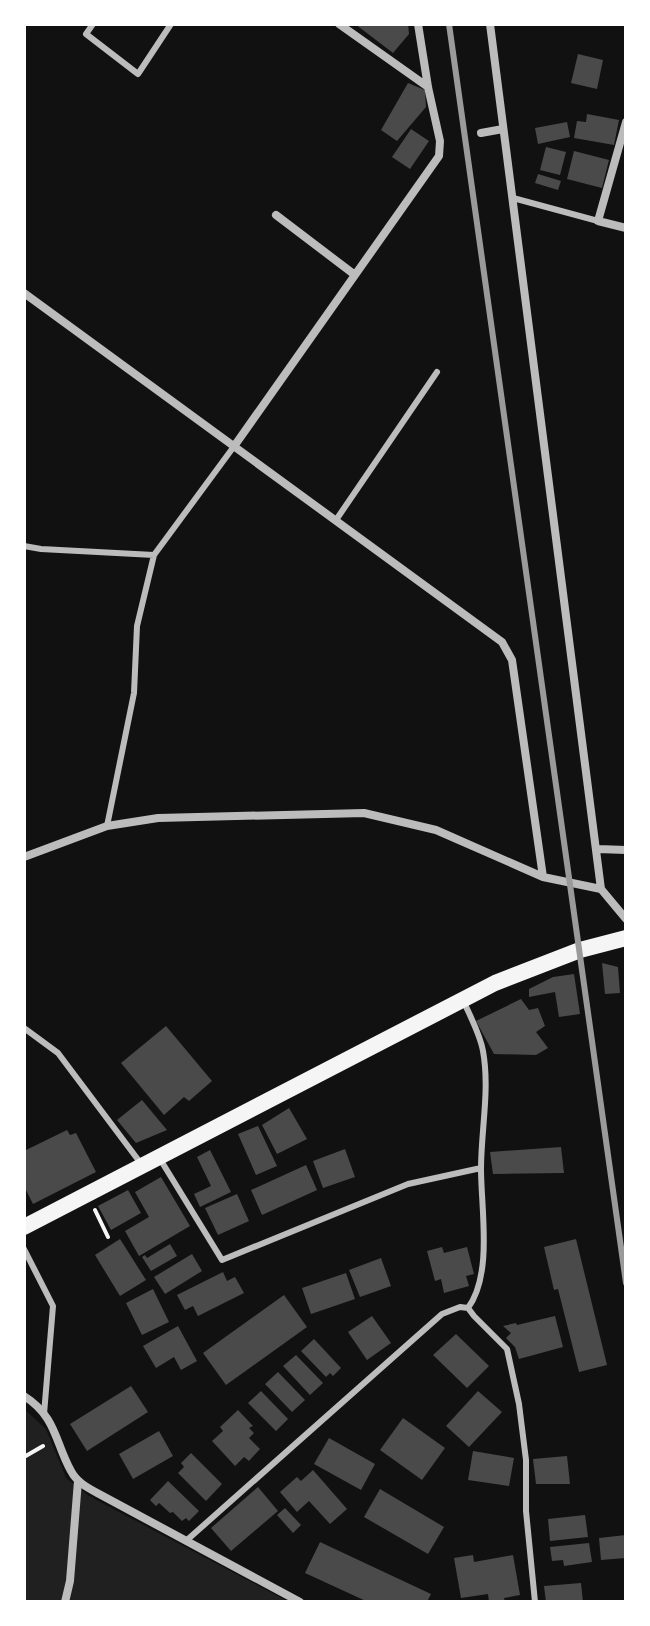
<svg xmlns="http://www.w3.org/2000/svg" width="650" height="1626" font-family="'Titillium Web',sans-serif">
<rect width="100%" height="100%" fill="#111"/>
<path fill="#202020" d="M24,1409L46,1429L66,1478L89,1496L289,1602H24Z"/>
<path fill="#4a4a4a" d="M355,24H408L409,34L393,53Z
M578,54L603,60L597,89L571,83Z
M408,83L425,90L426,107L397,141L381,130Z
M587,114L619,120L614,145L574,138L577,121L586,122Z
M567,122L570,137L538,144L535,128Z
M411,129L429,141L410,169L392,157Z
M546,147L566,152L560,175L540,170Z
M574,151L609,160L602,188L567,179Z
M538,174L561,181L558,190L535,183Z
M602,963L618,967L620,993L605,994Z
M574,974L580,1014L559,1017L555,992L529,997V989L553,977Z
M521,999L529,1010L538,1008L545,1026L536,1032L548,1048L536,1055L494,1054L476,1021Z
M166,1026L212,1081L189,1101L184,1097L164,1115L121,1063Z
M142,1100L167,1130L136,1143L117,1120Z
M289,1108L307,1139L277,1154L262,1125Z
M258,1126L277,1166L256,1175L238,1134Z
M67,1130L70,1135L76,1133L96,1172L33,1204L24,1186V1151Z
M561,1147L564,1173L493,1174L490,1152Z
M345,1149L355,1177L323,1188L313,1161Z
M210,1150L231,1192L200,1207L194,1194L211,1186L197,1157Z
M306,1165L317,1190L262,1215L251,1190Z
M161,1177L190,1226L139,1256L125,1231L149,1217L135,1192Z
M128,1190L141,1213L111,1230L98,1206Z
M237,1194L249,1221L218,1235L205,1208Z
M120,1239L146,1280L120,1296L95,1255Z
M576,1239L607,1365L579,1372L558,1289L554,1290L544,1247Z
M170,1244L177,1256L151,1271L142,1257L145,1255L147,1258Z
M442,1247L444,1253L467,1247L474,1274L466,1276L469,1286L444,1293L441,1279L435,1281L427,1251Z
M192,1254L202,1271L165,1294L154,1277Z
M381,1258L391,1286L360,1297L349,1270Z
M223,1272L227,1281L235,1277L244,1293L198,1316L193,1306L185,1310L177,1295Z
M346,1273L355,1299L311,1314L302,1288Z
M153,1289L169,1322L142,1335L126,1303Z
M284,1295L307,1327L226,1385L203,1353Z
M372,1316L391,1343L367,1360L348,1332Z
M555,1316L563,1347L519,1359L515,1347L506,1338L511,1333L503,1326L516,1323L517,1325Z
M178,1326L197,1361L181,1370L174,1357L156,1368L143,1346Z
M456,1334L489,1366L467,1388L433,1355Z
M314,1339L341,1368L333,1376L330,1373L326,1377L301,1351Z
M296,1355L323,1383L310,1395L283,1366Z
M278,1372L305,1400L292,1412L265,1384Z
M131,1386L148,1412L87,1451L70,1424Z
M261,1391L288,1419L276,1431L248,1403Z
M478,1391L502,1412L469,1447L446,1426Z
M238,1410L253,1426L249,1428L254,1433L249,1438L260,1449L249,1461L244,1457L235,1466L212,1441L223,1431L220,1427Z
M403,1418L445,1448L422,1480L380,1450Z
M159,1431L173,1456L133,1479L119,1454Z
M329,1438L375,1464L361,1490L314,1464Z
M473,1451L514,1458L509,1486L468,1480Z
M191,1453L222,1484L206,1501L178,1473L184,1467L181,1463Z
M567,1456L570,1484H536L533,1459Z
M313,1470L347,1509L330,1524L309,1501L297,1512L280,1492L297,1477L301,1481Z
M168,1481L199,1511L189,1521L186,1518L182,1521L173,1512L170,1513L159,1503L156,1506L150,1500Z
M258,1487L278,1511L231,1551L211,1528Z
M380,1489L444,1527L428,1554L364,1517Z
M285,1508L301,1525L293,1533L277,1515Z
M585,1515L588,1537L550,1541L548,1519Z
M626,1535V1558L601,1560L599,1538Z
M320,1542L431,1594L427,1602H368L305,1573Z
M589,1543L592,1562L564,1566L563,1560L552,1561L550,1547Z
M473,1555L474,1562L513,1555L520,1595L504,1598L505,1602H489L488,1594L461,1598L454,1558Z
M581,1583L583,1602H546L544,1586Z"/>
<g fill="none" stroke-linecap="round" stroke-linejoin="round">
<path stroke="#f5f5f5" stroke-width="4" d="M95,1210L108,1237
M24,1457L43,1446"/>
<path stroke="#bcbcbc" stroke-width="6" d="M93,24L86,34L138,74L171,24
M513,198L598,221
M336,520L437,372
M24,546L41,549L154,555L137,626L134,693L107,826
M154,555L235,445
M463,1000C470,1016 480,1034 483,1051C490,1090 481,1130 481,1169C481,1209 493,1274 468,1308
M24,1028L58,1053L142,1165
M160,1159L222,1260L408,1184L481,1168
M24,1249L53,1306L44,1414
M187,1540L442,1314L460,1307L468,1308L474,1316L507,1349L519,1404L526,1460V1511L535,1602"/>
<path stroke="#bcbcbc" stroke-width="8" d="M339,24L428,87
M490,24L601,889L626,919
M626,122L598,221L626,228
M481,133L503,129
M276,215L355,275
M24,293L502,642L512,660L543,877
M235,445L439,156L440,141L428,87L418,24
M598,849L626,850
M24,857L107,826L158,818L364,813L436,830L543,877L601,889
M24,1396C57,1417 55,1443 71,1471C77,1483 90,1489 101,1495L300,1602
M65,1602L70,1581L78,1481"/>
<path stroke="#f5f5f5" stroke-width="16" d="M24,1227L495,983L580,950L626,938"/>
<path stroke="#9a9a9a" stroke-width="6" d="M449,24L626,1283"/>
</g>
<rect width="650" height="1626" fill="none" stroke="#ffffff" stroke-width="52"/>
</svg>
